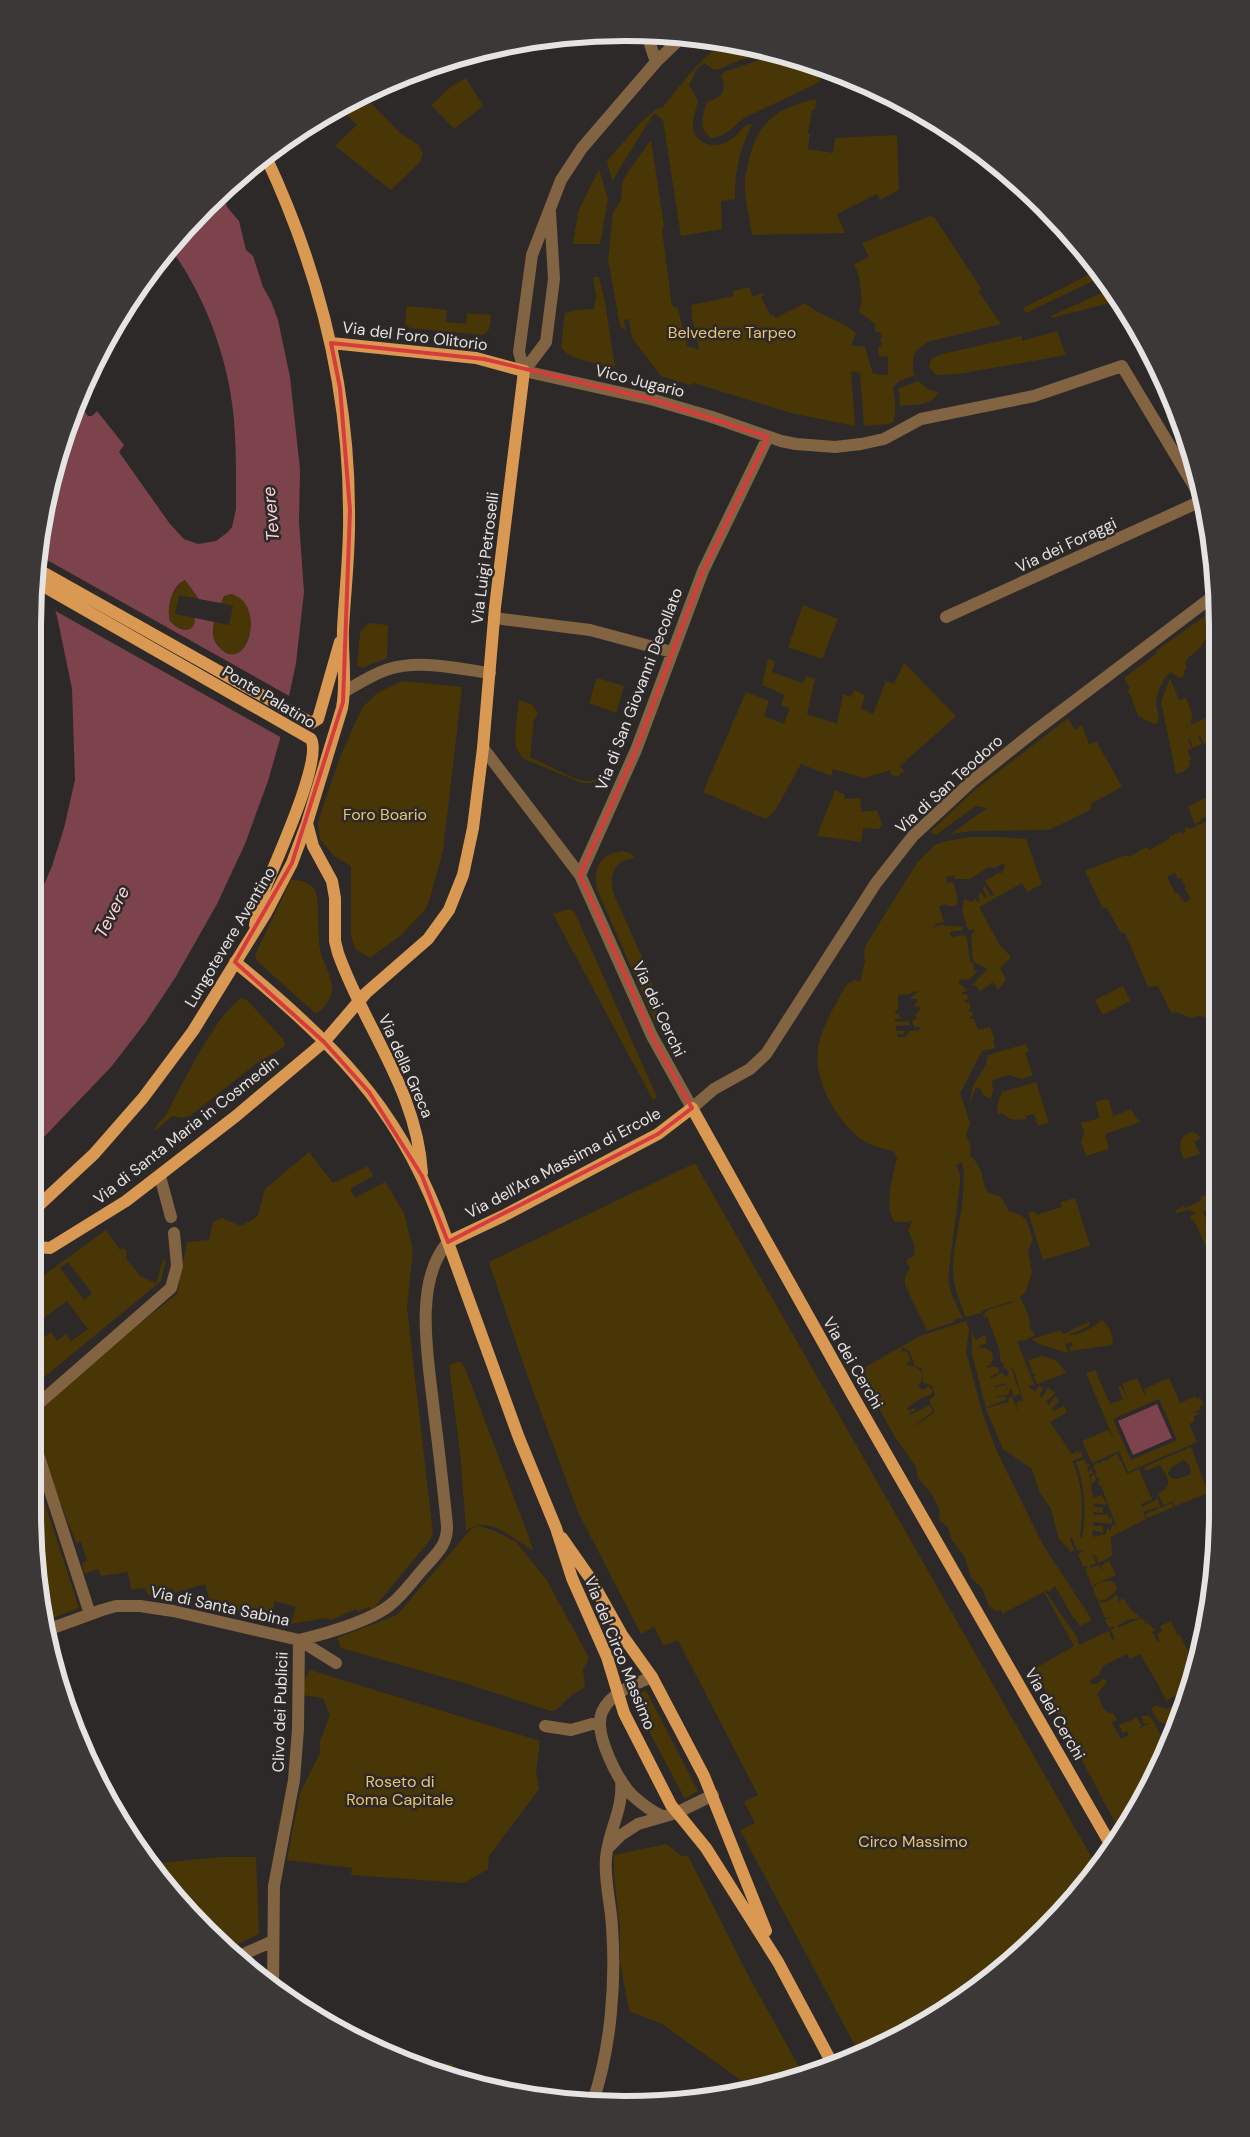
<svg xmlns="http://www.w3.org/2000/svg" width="1250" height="2137" font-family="'DM Sans',sans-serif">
<rect width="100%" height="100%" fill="#2d2928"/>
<path fill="#493606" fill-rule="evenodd" d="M726,42L740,44L770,53L740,60L717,70L713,69L704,63L697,69L689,85L698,101C696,109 692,120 693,129C697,147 719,149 732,139C737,135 742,129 746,125L752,124C740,149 734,172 735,199L721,201L722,229L681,236L663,120L654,113L612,181L607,161L641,122L658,108H662C681,85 700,57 726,42Z
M780,56L819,68L820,82L746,117C733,125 728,137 711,138C698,129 702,114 708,101C722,99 728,89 721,76L724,72L763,59Z
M466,78L483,106L454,129L431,105L452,86Z
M364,96L400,133L419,145L423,154L420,162L391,190L335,146L357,125L344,112L353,102Z
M816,99L815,110H812L808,133L810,134L808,149L833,153L835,138L897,135L899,190L880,200L877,194L837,214L845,233L752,235C750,218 744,199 745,182C745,174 748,166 749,159C759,120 778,108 816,99Z
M651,140L664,226L662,231L672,306L678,308L687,346L699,349L692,317L691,305L733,296V291L749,287L753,297L763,293L765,295L761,297L771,316L774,315L775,318L805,303C820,317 841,319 856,333L851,345L865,347L873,374L888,375V356L879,357L878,346L880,347L882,343L880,341L882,337L880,332H875V324L859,312L862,300L859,276L854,264L869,257L862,243L930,216L935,218L982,290L978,291L1001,324L927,342L916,351L913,358V372L915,375L899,381L893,387C895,399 897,411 893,422L888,424L864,426L860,373L851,371L855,426L791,413L694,383L690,385L661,376L632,338L629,319L624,320L626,331L620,326L608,259L613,213L621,200L622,183L630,169Z
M599,169L608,199L600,244H573L578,212Z
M1094,272L1099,278L1026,313L1023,308Z
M593,277H599L605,302L615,368C602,365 567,359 561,347L565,313L576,310L594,309L596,296Z
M1108,290L1117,301L1052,318L1051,316Z
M407,306L447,310L446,322L466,324L467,313L491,315C490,323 491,332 483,335L410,328L405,323Z
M1057,331L1066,355L959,374L936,375L929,367L931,359L942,354L1022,336V341Z
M918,381L929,390L938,392C933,406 912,405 899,406L900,395L898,389Z
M185,580L199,599L179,595L175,614L195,618C195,625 195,628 188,631L174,626C161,611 172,594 182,581Z
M227,594C258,594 256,643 236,655C218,653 210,638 214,622L229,625L233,606L221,603L222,599Z
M803,605L838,619L822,659L788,647Z
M1216,608V624L1199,649L1188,658L1185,663L1187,669L1184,671V675L1182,678L1177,677L1171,672C1164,676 1157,693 1156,702C1156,709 1160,715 1158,723L1154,724L1138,716L1131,696L1127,691L1130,688L1124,678L1157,653L1156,651Z
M369,623L388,625L387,658L362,668L357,665L360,635L361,630Z
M768,659L775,661L772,672L803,683L806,676L815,679L807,714L837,724L843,694L851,697L854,690L865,695L861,709L873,714L886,681L894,684L904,663L956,716L900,766L904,771L897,777L890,774L891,770L864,778L833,769L831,776L801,764L776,809L766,819L703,792L746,692L769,701L764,716L784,724L790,708L781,705L785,695L762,685Z
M597,678L624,686L616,713L589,703Z
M1170,678L1179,700L1186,698L1192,713L1191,724L1185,727L1216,714V738L1214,740L1209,731L1212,740L1204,744L1200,736L1198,737L1202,744L1193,748L1190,739L1188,740L1192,749L1187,751L1189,754L1188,756H1191V759L1189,761L1190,765L1185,771L1176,774L1161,702Z
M403,681L462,687L443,851L429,901L425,910L400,936L370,958L355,949L351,935V866L334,856L320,839L318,824L322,809L340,757L362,708L377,693Z
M519,700L533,705L538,714L534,719L530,757C542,762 575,781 587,781C597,781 604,773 608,765L610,769C602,779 595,784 582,783L522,758L516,747L515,735Z
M1068,718L1075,730L1082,725L1089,744L1097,742L1122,787L1092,803L1090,810L1049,830L972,831L951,834L987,808L976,806L936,835L930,832L976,789Z
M835,790L845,795L844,799L860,798L861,812L877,810L882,825L879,829L863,828L861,842L817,836Z
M1216,792V812L1201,819V821L1195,824L1188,807Z
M1216,817V909L1210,913L1216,925V1043L1212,1042L1207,1031L1208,1021L1205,1017L1198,1016L1191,1018L1176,1012L1172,1014L1158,986L1148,987L1125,933H1121L1107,908H1103L1085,871L1126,855L1129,857L1147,847L1149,850L1169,839L1170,836L1180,832L1182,834L1186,832L1184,829L1188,827L1189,829ZM1174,873L1178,879L1181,878L1186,886L1184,888L1191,899L1185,903L1177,892L1175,893L1167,877Z
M970,837H1000L1026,839L1042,884L1027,892L1022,883L979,907L999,944L1011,957L1000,968L1006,980L998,990L993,982L980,991L976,986L972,985L988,969L973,961L971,935L974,931L973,928L970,931L968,929L962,912L964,899L972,902L976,899L977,902H980L978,896L981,892L985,898L987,897L983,889L984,885L991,896L994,895L985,880L993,877L996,874L1002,873L1005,865L1002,864L995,868L989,867L970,879H955L954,876L946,877L947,880L945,882L954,883L958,902L955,906H948L946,904L939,906L944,922L938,923L931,929L940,925L963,927L962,930L950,932V934L952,937L963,935L967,937L970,961L973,964L974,970H978L970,979L959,980V983L968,991L962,992V994H967L968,999L964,1001L966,1003L969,1002L971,1008L968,1010L969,1012L972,1011L973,1016L970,1017L971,1019H974L978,1030L990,1027L995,1040L993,1041L995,1048L982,1051L960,1093L970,1123L966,1135L971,1147L970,1155C974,1159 978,1164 980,1169C987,1183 979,1193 1000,1196L1009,1211L1018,1214L1026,1219L1033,1240L1028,1251L1032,1272L1026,1291L1020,1297L1029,1317L1030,1328L1035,1335L1026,1340L1017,1341L1034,1384L1029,1387L1035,1392L1039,1386L1044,1388L1039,1395L1042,1398L1048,1387L1055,1393L1046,1402L1049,1405L1055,1396L1059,1401L1052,1408L1054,1411L1064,1406L1067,1412L1050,1422L1072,1454L1080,1450L1077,1454L1081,1452L1083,1457L1072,1461C1084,1486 1083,1511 1080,1537L1082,1538C1087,1512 1085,1487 1076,1462L1084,1459L1087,1465L1089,1464L1090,1466L1087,1467L1089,1473L1091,1468L1093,1473L1089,1474L1091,1482V1476L1094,1474L1096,1480L1091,1484L1093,1498L1102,1495L1107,1505L1094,1503V1507H1103V1513L1094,1512L1093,1515H1105L1107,1513L1109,1518H1112V1524L1093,1522V1526H1103V1533L1093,1530L1092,1537L1106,1534L1107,1527L1110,1531L1112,1526L1115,1525L1117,1528L1102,1488L1103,1487L1100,1486L1098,1482L1100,1478H1097L1096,1470L1093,1469L1096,1462L1099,1464L1104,1460L1107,1461L1109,1458L1117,1454L1123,1465L1121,1467L1123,1466L1127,1474L1139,1469L1152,1500L1141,1504L1142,1507L1158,1499L1160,1508L1172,1503L1174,1507L1147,1518L1145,1514L1158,1509V1507L1143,1512L1146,1519L1111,1537L1112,1556L1099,1563L1095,1555H1093L1096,1563L1089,1566L1091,1568L1098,1565L1103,1571L1101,1566L1109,1561L1116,1575L1093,1585L1094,1587L1100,1582L1111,1581L1116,1585L1117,1590L1107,1599L1100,1600V1602H1106L1117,1595L1119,1602L1123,1598L1131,1610L1140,1617L1133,1620L1132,1618L1117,1626L1118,1628L1141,1618L1146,1622L1143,1624L1148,1623L1155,1630L1152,1632L1158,1642L1160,1641L1157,1634L1162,1631L1160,1626L1171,1621L1178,1636L1180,1635L1193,1661L1190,1663H1194L1190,1681L1183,1685L1184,1691L1166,1701L1159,1686L1140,1654L1130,1659L1127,1654L1103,1666L1099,1675L1090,1680L1091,1684H1097L1104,1678L1107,1682L1097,1694C1102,1703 1103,1714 1113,1713L1117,1720L1111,1722L1121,1739L1129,1735L1127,1731L1123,1733L1119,1725L1134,1719L1136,1716L1142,1726L1138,1728L1139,1729L1150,1723L1144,1724L1141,1716H1150L1165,1742L1167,1740L1165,1736L1171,1732L1121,1834L1034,1669L1074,1646L1044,1592L1002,1614L1001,1610L997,1611L989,1606L982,1588L971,1578L965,1557L951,1539L948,1527L940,1521L939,1508L930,1492L918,1478L916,1467L895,1437L877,1405L863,1389L857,1375L862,1369L920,1336L966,1321L969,1329L966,1352L983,1415L998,1454L1043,1545L1092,1620L1080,1626L1071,1614L1055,1586L1048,1592L1047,1590L1045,1591L1077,1637L1079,1645L1109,1631L1112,1640L1115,1639L1111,1630L1115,1627L1114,1626L1109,1628L1105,1620L1111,1617L1105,1618L1085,1569L1088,1567L1083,1566L1078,1554L1084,1550H1077L1072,1537L1070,1539L1074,1550L1071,1552L1059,1539L1051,1509L1039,1491L1032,1469L1003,1449L987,1412L972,1354V1333L968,1320L975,1339L978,1340V1338L985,1335L987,1343L979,1346L980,1348H985L992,1352L993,1359L990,1365L987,1366L988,1369L990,1367H998L999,1372L992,1376L990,1374L991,1378L1002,1373L1006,1377L1009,1374L1006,1368L1003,1369L1004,1365L1000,1360V1352L987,1316L984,1318L983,1315L988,1310L1014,1302L1013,1301L981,1311V1313L965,1317C961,1302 953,1287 953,1272C953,1235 969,1199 962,1162L956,1165L960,1174V1183L948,1278L951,1293L963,1319L959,1318L954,1320V1322L927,1331L905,1285V1276L910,1269L906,1260L914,1256L915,1247L908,1230L913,1220L909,1222H895C883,1209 893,1174 897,1158L894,1151C881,1149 868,1145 858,1137C835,1117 813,1079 818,1048C822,1026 836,1003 847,984L854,980L860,982L865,962L864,951L867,943L917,863L935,845L946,841ZM914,991L918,992L911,997V999H917L918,1000L914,1006L921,1008L917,1014L914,1013L917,1018L912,1021L914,1027H920L919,1030L910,1031L905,1037H897V1034H903L906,1031H896V1026L910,1025L908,1021L895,1022V1019H901L899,1014H894L898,1009V995L910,994ZM902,1347L909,1351L915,1366L922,1369L923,1382L932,1386L935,1395L929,1400L935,1412L909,1430L933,1411L930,1405L910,1415L909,1413L916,1410L914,1408L909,1411L907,1408L921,1398L931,1395L933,1391L929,1386L922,1390L918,1385L922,1381V1372L915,1367L907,1365V1363L911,1361L907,1351L901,1352ZM1011,1367L1014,1370L1023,1401H1019L1016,1404L1022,1420L1011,1395L1008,1399L1011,1406L1009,1402L1006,1403L1007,1405L1005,1403L990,1407L988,1409L987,1407L1007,1399L1005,1396L997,1398V1395L999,1397L1009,1394L1006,1385L996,1387V1390L995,1386L1006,1383L1009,1393L1011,1388L1014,1397L1020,1394Z
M623,851L630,853L635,858C617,860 611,869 612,887C613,895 619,905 622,912C634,942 663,991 655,1022L597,889C593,867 601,853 623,851Z
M291,880C300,880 310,882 315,890C320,901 317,934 320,949C322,962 333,977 332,990C332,998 323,1011 315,1013L257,961L255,955Z
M569,909L574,911L657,1097L653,1100L553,914Z
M1123,986L1130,1001L1103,1015L1095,1000Z
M242,998L247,1000L283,1039L285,1043L284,1047L257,1063L190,1116L183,1118L172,1116L155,1131L156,1126L166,1115C181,1087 216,1013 242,998Z
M1026,1044L1029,1051L1025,1053L1033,1075L1022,1079L1009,1075L992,1080L993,1090L990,1099L983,1095L981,1089L976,1087L969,1106L973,1086L986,1065L988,1055Z
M1036,1082L1049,1123L1038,1126L1034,1114L1026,1116V1119C1016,1120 1009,1121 1002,1113L998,1114L997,1106L1002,1092Z
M1108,1099L1113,1114L1112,1117L1131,1109L1136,1118L1141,1122L1105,1134L1109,1149L1086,1156L1081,1141L1084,1133L1081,1123L1100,1118L1095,1102Z
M1191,1132L1197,1134L1201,1138L1194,1142L1200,1154L1184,1159C1178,1148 1178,1136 1191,1132Z
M309,1152L333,1183L368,1166L373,1176L350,1189L355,1198L385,1182L404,1213L413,1251L407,1308L433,1534L430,1540L373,1609L368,1607L358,1612L356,1609L331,1620L326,1618L291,1624L296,1607L275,1601L270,1618L212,1609L205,1584L174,1593L172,1588L168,1589L166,1598L161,1597V1592H157L156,1596L147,1594L146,1588L131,1589L128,1572L101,1576L98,1569L84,1574L82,1563L87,1561L81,1541L76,1543L37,1441V1412L120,1339L177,1294L187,1242L209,1240L213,1222L222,1218L241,1226L258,1216L265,1189Z
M695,1163L1096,1865L1015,1958L921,2025L860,2055L740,1830L755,1823L744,1802L758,1795L678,1640L664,1646L654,1627L641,1634L578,1512L525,1369L489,1262Z
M1216,1191V1208L1210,1209V1212L1208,1213L1206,1210L1203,1212L1216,1241V1251L1212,1252L1214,1258H1216V1270L1213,1272L1208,1262L1212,1260L1194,1220H1191L1190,1216L1196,1213L1189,1210L1176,1213L1175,1211L1184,1206L1185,1208L1201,1201V1197Z
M1075,1198L1090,1246L1043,1260L1028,1212L1034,1211L1036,1215L1062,1207L1061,1202Z
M106,1230L120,1250L124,1248L127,1252L126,1258L141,1277L156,1283L163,1260L166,1259L161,1281L37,1383V1332L42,1339L51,1332L57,1341L66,1334L71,1341L88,1329L67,1301L37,1323L36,1281ZM68,1262L92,1293L84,1300L60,1268Z
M1102,1320C1108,1325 1115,1337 1112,1345L1070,1351L1069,1348L1073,1345L1071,1342L1067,1344L1064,1337L1068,1352H1064L1037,1343L1032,1339L1061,1330L1062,1334L1066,1333L1090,1321L1089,1326L1068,1335C1081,1336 1092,1328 1102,1320Z
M1043,1356L1057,1361L1066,1373L1037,1384L1034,1377L1036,1375L1030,1370L1036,1367L1031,1368L1028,1360Z
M457,1362H461L465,1368L534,1551C514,1540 488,1513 466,1531L461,1462L449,1365Z
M1095,1370L1110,1404L1123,1399L1118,1387L1121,1386L1128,1400L1122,1384L1137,1378L1145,1396L1146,1395L1144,1389L1169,1378L1180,1403L1196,1396L1197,1399L1200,1397L1203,1405L1199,1407L1201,1409L1192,1413L1199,1412V1414L1194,1416V1422L1189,1424L1197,1442L1128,1472L1119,1451L1092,1463L1082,1441L1108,1430L1113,1437L1086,1373ZM1159,1399L1177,1440L1131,1460L1113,1419Z
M1191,1447L1208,1493L1175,1506L1173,1501L1164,1505L1158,1494C1174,1485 1168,1478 1160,1465L1146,1471L1144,1467ZM1184,1460L1190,1466L1191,1474L1178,1479L1171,1478L1168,1473L1172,1467Z
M37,1488L43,1497L79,1608L45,1621L38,1590Z
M479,1526L495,1531L516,1542L546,1579L589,1658L583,1670L585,1687L573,1694L557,1709L551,1711L464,1683L341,1648L337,1638L397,1615L472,1528Z
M310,1670L540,1741L536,1773L539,1789L489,1856L488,1869L464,1883L351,1875L352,1868L287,1860L300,1793L320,1753V1741L330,1715L323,1698L303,1695V1683Z
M646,1690L698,1791L685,1799L631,1697Z
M1186,1701L1175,1726L1159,1722L1151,1709L1157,1705L1159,1707L1167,1709L1173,1705L1175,1707Z
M666,1844L682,1856H688L748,1975L803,2074L753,2089L662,2024L629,2011L620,1961V1928L614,1875V1855Z
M220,1857H256L259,1934L228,1949L206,1931L155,1872L149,1864Z
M408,2060L453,2064V2068H456L455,2078Z"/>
<path fill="#7c434d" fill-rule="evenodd" d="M223,192L227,207L239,221L246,250L253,256L263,287L271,301L278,320L290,377L300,469L299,522L304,592L296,663L280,739L268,781L245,844L217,904L175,978L145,1023L111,1067L43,1138L36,1142L35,906L52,866L64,828L75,780L72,689L57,616L39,562L64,434L79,404L88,416H92L97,411L124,445L119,452L170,524L184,539L198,544L216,541L228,532L232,527L236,509C236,470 237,429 230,390C221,340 201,291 171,249L196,219L206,223C212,217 214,209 213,200ZM185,580L199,599L221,603L224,596L231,594C268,603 247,678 219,647C212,640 212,631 214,622L195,618C195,636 178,631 170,621C166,609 172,585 185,580Z
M1157,1404L1172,1438L1133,1455L1118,1421Z"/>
<path fill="#2d2928" d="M40,556L291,697L282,738L52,609L38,566Z"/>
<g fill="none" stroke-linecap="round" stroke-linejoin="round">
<path stroke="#826342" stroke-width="12" d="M647,35L656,62
M524,371L654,400L712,417L781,441L796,444L835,447L861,444L884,439L921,419L1034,396L1122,366L1197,491
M524,371L519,352L532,255L561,180L582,148L656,62L681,38
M524,371L546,342L554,279L550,212
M946,617L1199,502
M494,618L590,630L672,652
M344,692C359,683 373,674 389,669C420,659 458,669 490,673
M483,748L580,875L652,1036L692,1108L714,1089L750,1069L766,1054L876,883L913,836L972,781L1036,730L1216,594
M580,875L636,750L703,571L768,437
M160,1176L171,1217
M37,1405L171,1288L177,1266L174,1233
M37,1451L90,1614
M47,1630L102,1610L116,1606H140L173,1611L299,1640L336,1663
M299,1640C325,1634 370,1621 390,1605C403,1595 413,1580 424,1568C436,1554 448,1545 447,1525C443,1487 439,1449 434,1412C429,1362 412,1283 448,1242
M652,1677C635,1684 610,1693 602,1712C593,1733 618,1781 633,1796C642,1804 651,1811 662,1816
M545,1726L571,1730L599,1722
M609,1847L621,1835L638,1824L676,1813L713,1795
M237,1957L273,1941
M273,1986L274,1886L294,1780L298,1729L299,1640
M593,2101C611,2049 616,1981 612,1927C611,1904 604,1881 606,1858C608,1831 624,1809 621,1780"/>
<path stroke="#da9952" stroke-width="12" d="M37,569L311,723L318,719L340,642
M34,585L38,584L45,587L311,739C323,761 274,864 264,891C260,902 257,914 255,925
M307,823L313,846L332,881L335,898V941L338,953C365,1029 417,1090 422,1173
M235,962C278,997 322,1035 357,1077C392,1118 419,1166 438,1215L519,1438L556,1528L572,1578L607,1657L624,1713L671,1805L706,1848L778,1962L833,2065
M36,1208L94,1154L143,1098L193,1031L266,913L292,863L307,823L342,708C347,682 342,655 343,629C345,590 350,551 349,512C349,389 318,268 266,157
M448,1242L503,1216L658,1134L692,1108L853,1396L1112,1847
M36,1247L50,1248L126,1201L236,1116L311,1053L324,1042L366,993L428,939L449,910L463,875L473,828L483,748L495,607L524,371L476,358L331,343
M562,1538L590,1578L622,1635L652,1677L704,1776L766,1931"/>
</g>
<path fill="none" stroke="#d83b3b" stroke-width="4" stroke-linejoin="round" d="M331,343L484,359L654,400L768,437L703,571L636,750L580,875L656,1044L692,1108L658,1134L448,1242L422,1176L369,1092L324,1042L235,962L292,863L343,702L350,510L340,388Z"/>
<g text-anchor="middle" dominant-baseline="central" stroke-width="5" stroke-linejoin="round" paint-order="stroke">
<g font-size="16" fill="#e8c372" stroke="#2d2928">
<text x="732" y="332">Belvedere Tarpeo</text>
<text x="385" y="814">Foro Boario</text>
<text x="400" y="1781">Roseto di<tspan x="400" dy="18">Roma Capitale</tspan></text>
<text x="913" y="1841">Circo Massimo</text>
</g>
<g font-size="16" fill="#e6e4e3" stroke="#2d2928">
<text transform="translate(415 336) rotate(7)">Via del Foro Olitorio</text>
<text transform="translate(640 381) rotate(14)">Vico Jugario</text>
<text transform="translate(1066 545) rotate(-25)">Via dei Foraggi</text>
<text transform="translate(485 558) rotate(-83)">Via Luigi Petroselli</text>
<text transform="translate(639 689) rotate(-69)">Via di San Giovanni Decollato</text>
<text transform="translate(269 697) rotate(31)">Ponte Palatino</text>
<text transform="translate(949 784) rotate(-42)">Via di San Teodoro</text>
<text transform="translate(230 937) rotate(-59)">Lungotevere Aventino</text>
<text transform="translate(659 1009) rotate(65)">Via dei Cerchi</text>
<text transform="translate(406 1066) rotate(66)">Via della Greca</text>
<text transform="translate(186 1130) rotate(-38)">Via di Santa Maria in Cosmedin</text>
<text transform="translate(563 1163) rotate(-28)">Via dell'Ara Massima di Ercole</text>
<text transform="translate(853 1363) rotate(60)">Via dei Cerchi</text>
<text transform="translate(220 1606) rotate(12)">Via di Santa Sabina</text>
<text transform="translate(620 1653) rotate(68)">Via del Circo Massimo</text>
<text transform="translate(280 1712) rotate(-88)">Clivo dei Publicii</text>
<text transform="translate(1055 1714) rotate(60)">Via dei Cerchi</text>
</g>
<g font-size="18" font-style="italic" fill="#fad3d8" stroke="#2d2928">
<text transform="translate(271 514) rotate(-95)">Tevere</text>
<text transform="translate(112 912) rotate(-63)">Tevere</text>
</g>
</g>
<path d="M0 0H1250V2137H0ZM625 41H625A584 584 0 0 1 1209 625V1512A584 584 0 0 1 625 2096H625A584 584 0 0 1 41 1512V625A584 584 0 0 1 625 41Z" fill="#3c3837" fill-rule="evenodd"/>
<path fill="none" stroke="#e6e4e3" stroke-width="6" d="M625 41H625A584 584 0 0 1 1209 625V1512A584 584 0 0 1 625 2096H625A584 584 0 0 1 41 1512V625A584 584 0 0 1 625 41Z"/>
</svg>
